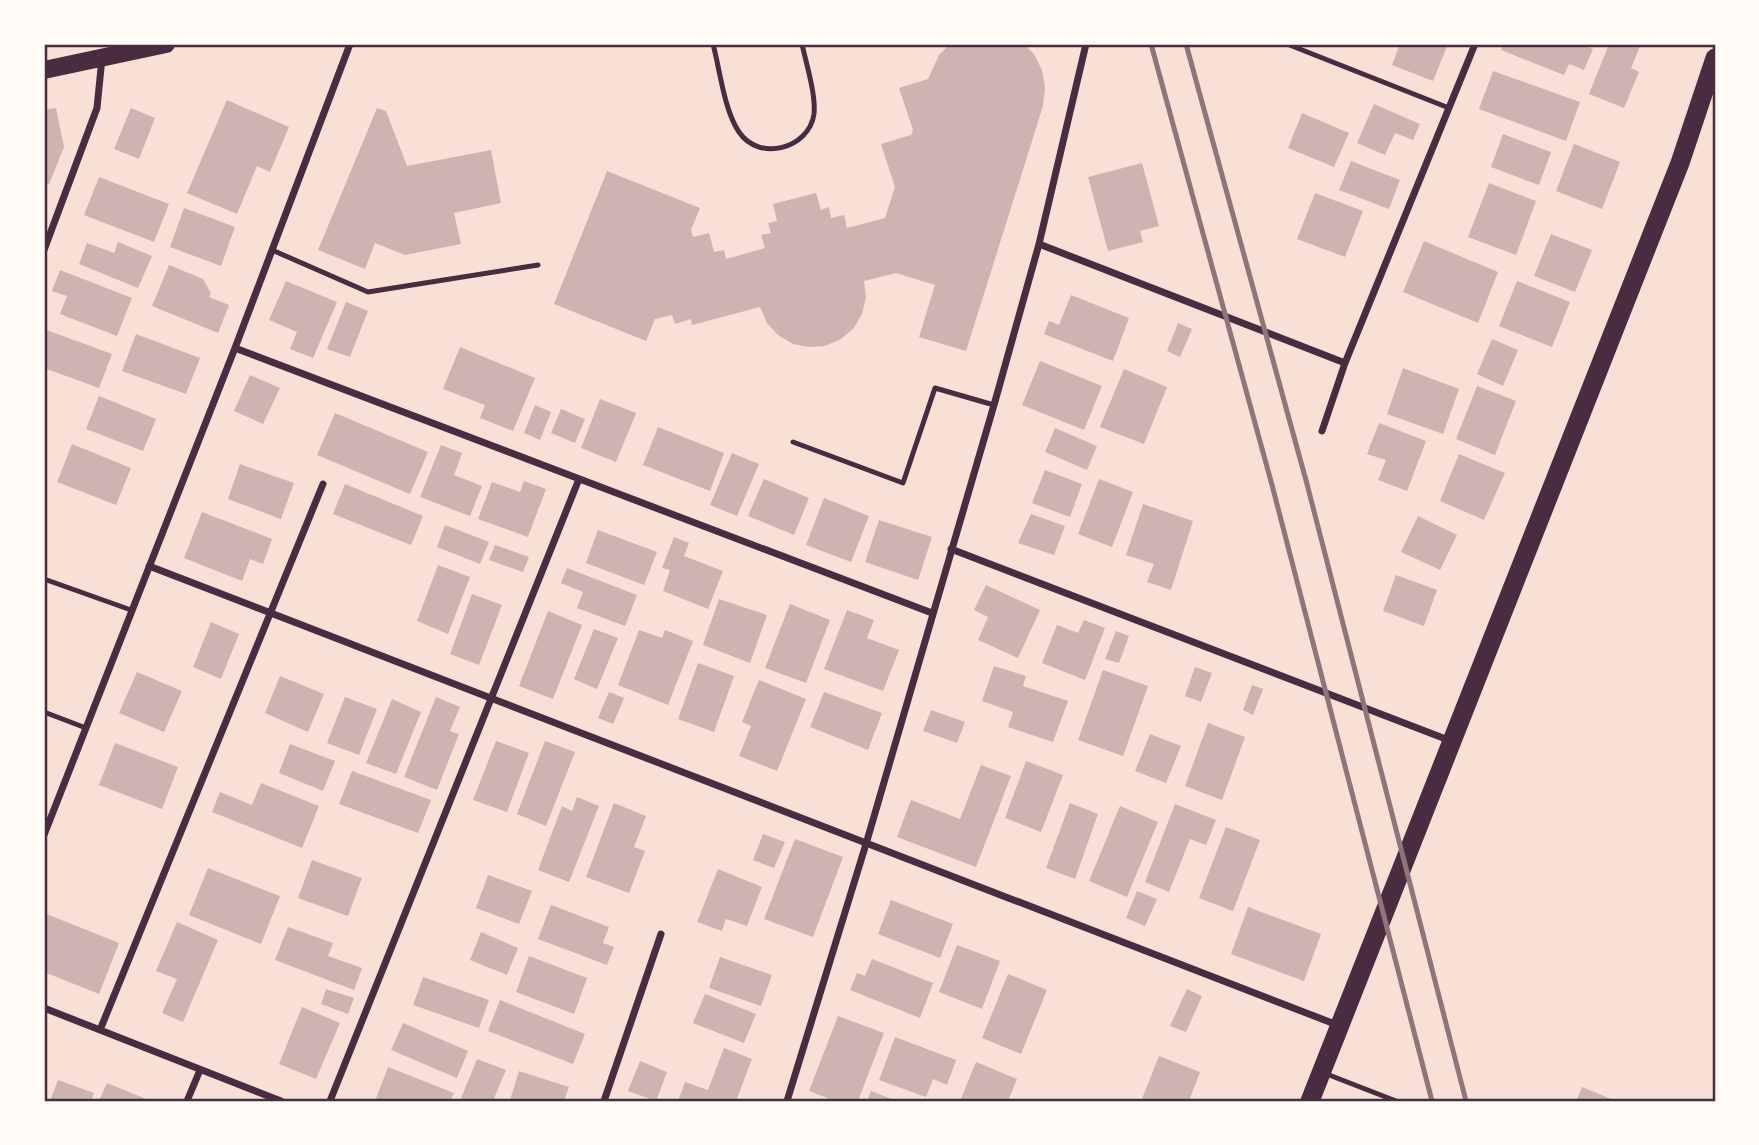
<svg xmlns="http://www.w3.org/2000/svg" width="1759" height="1145" font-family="'Varela Round',sans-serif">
<rect width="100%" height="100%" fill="#f7e1d7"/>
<path fill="#ccb4b1" d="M950,44H1024L1034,54L1042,70L1045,88L1043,106L966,351L919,337L935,285L896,273L864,281L866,298L862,314L854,328L841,339L825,346L809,347L793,344L778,335L767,323L760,307L692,325L691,319L675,324L672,315L655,319L646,341L554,304L607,171L700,208L691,230L693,237L709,233L714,252L724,250L726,259L765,248L761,235L771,233L768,223L777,221L773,204L816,193L821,210L829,207L831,218L844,215L847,228L885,218L895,187L881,144L911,135L913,130L899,88L928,79L939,55Z
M1400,44H1448L1433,81L1392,65Z
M1503,44H1580L1593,49L1584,70L1569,64L1564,75L1501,50Z
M1609,44H1641L1631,68L1639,72L1624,108L1589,94Z
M1493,71L1580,102L1566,141L1479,109Z
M227,100L289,127L270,172L257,166L237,214L187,193Z
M1374,104L1420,124L1413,140L1395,133L1385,155L1357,143Z
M56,108L64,147L49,184L44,185V110Z
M131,108L155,118L139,159L114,149Z
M377,108L386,111L407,166L491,150L501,203L454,213L461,244L405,255L375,243L365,269L318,250Z
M1302,113L1349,133L1334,167L1288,148Z
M1503,134L1551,152L1539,185L1491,167Z
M1574,144L1620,162L1602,209L1556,191Z
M1351,161L1400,180L1389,209L1339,190Z
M1142,163L1159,226L1140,231L1143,242L1108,251L1088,177Z
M99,177L169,204L154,242L84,215Z
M1489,183L1536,201L1516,255L1468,237Z
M1315,193L1363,211L1345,257L1297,239Z
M184,208L235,227L221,266L170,247Z
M1551,234L1592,250L1575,292L1534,276Z
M1424,241L1498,272L1478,323L1403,292Z
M118,242L152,256L138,288L79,264L87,243L114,253Z
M169,265L203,279L211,293L209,297L229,305L218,333L152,306Z
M60,270L132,298L117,336L60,314L67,296L52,291Z
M286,281L337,302L313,358L290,349L297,332L269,320Z
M1517,281L1570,302L1552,347L1499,326Z
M1071,295L1129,318L1113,361L1044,334L1049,321L1059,325Z
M346,302L368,311L350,357L327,349Z
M1178,323L1192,329L1180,357L1167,351Z
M44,329L112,354L99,388L44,368Z
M136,334L200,358L186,394L122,371Z
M1492,339L1518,350L1503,386L1477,374Z
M460,347L535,378L513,431L480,418L485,405L443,389Z
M1040,361L1102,386L1084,430L1022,405Z
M1403,368L1459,389L1443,434L1387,414Z
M1124,369L1167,387L1144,444L1100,427Z
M250,375L280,388L263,424L234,411Z
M1477,386L1516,401L1495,455L1456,439Z
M99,396L156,419L143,451L86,429Z
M600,399L636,413L616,462L581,448Z
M535,405L551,412L540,440L524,433Z
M561,409L585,419L575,443L551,433Z
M335,413L428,452L410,494L317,455Z
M1379,423L1426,441L1407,491L1378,480L1386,460L1367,454Z
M658,427L724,453L710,491L643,465Z
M1055,428L1097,446L1087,470L1045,452Z
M72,444L131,468L116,505L57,482Z
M441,445L462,453L454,475L482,486L470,516L420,497Z
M732,453L759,464L737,516L710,505Z
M1459,454L1505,473L1484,520L1440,501Z
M240,464L294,483L281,519L228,499Z
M1045,470L1082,484L1070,517L1032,503Z
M764,479L809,498L794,535L748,516Z
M1099,479L1133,492L1112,547L1078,534Z
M524,481L546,489L528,537L478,519L492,482L520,492Z
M345,484L423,516L411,545L333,514Z
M824,498L869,516L851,562L806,545Z
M1143,504L1193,521L1171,590L1147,582L1154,564L1126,555Z
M202,512L272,539L263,564L250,559L242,581L184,558Z
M1031,514L1065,526L1054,555L1018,543Z
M1418,516L1457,535L1440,570L1401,552Z
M879,520L932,537L918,580L865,562Z
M445,525L489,542L480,564L437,547Z
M598,530L657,552L644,585L586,563Z
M674,537L689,543L684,556L723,571L708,609L663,591L670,570L662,568Z
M495,545L529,557L523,572L489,560Z
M438,565L470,577L448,634L417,621Z
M567,568L637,595L625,626L577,608L583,592L561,583Z
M1396,575L1437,590L1424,626L1383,611Z
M986,585L1040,610L1018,658L978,640L988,617L974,610Z
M472,594L502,605L479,665L450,654Z
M719,599L767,615L750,663L703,645Z
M790,604L830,620L806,683L765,668Z
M847,610L874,620L867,638L899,650L883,691L824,669Z
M548,611L582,625L553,699L519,686Z
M1084,620L1105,628L1085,680L1042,663L1057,625L1078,633Z
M211,622L239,634L221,679L193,667Z
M594,629L618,638L597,689L574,679Z
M639,630L662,638L665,630L693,641L668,705L618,685Z
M1116,631L1129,636L1119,663L1105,659Z
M698,663L734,676L714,732L678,719Z
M994,666L1026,676L1023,686L1068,701L1053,742L1008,727L1013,712L982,701Z
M1195,667L1212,673L1201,702L1185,696Z
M1103,670L1148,686L1123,756L1078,740Z
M137,672L182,691L164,732L119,713Z
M280,676L324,694L308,732L265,713Z
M759,680L806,699L777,771L739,756L751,726L742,722Z
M1252,685L1263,689L1253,715L1243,710Z
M609,692L624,698L613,724L598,718Z
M824,692L882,713L868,750L810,727Z
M345,697L377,709L359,755L327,743Z
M436,697L460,707L450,731L459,734L437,790L404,777Z
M392,699L421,712L396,774L366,763Z
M931,710L965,722L957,743L923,731Z
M1208,723L1245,737L1222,800L1185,786Z
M1150,734L1181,746L1166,783L1135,771Z
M496,741L529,753L507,812L473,800Z
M545,741L575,752L546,826L517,814Z
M115,743L178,767L162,809L99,785Z
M290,744L335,761L323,791L279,773Z
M1026,761L1063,775L1041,832L1005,818Z
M981,765L1011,776L976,867L897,837L911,800L960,819Z
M352,771L431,800L418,833L339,804Z
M261,783L319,806L302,848L212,812L220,792L252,805Z
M577,797L599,806L569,882L538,870L562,806L572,811Z
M614,803L646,816L634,847L645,851L629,893L586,877Z
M1070,803L1098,814L1075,879L1046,868Z
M1175,804L1216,820L1206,845L1190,839L1169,892L1145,882Z
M1120,806L1158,822L1127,897L1089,881Z
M1226,827L1260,840L1233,911L1199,898Z
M763,834L785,842L774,868L753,860Z
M795,839L843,857L813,937L764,919Z
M312,860L362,878L348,916L298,898Z
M208,868L280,896L261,944L189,915Z
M718,869L762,887L747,926L726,919L722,931L697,922Z
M488,875L532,891L519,924L476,908Z
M1137,891L1157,899L1145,926L1126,918Z
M891,900L953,924L940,958L878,934Z
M551,905L609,927L603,943L614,947L607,965L538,939Z
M1248,907L1321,934L1304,981L1231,954Z
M44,913L119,943L99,994L44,972Z
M177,922L218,940L183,1022L162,1013L177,979L156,971Z
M288,927L333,943L328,956L362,968L354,990L275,960Z
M481,932L518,948L507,975L470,960Z
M957,945L1000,961L982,1009L939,992Z
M529,956L587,978L574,1014L516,992Z
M720,957L772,975L761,1006L709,988Z
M872,959L933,983L920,1018L850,990L857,973L865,976Z
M1008,974L1047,990L1021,1054L982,1038Z
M423,977L489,1000L479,1028L413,1005Z
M326,989L354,998L348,1014L321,1004Z
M1187,989L1202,996L1186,1032L1170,1026Z
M705,994L756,1014L744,1043L693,1023Z
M500,1000L585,1034L573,1064L488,1031Z
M302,1007L340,1023L316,1079L279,1064Z
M838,1016L884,1033L858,1101H835L809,1091Z
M403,1023L468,1051L457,1078L391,1050Z
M895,1037L956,1060L947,1085L933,1079L926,1097L879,1080Z
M724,1048L752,1059L736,1101H678L685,1082L708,1090Z
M1159,1056L1200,1072L1189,1101H1141Z
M477,1059L506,1070L493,1101H460Z
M640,1061L667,1072L656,1101L628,1091Z
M976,1062L1017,1079L1008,1101H960Z
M388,1067L454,1093L450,1101H375Z
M519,1071L569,1087L564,1101L510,1100Z
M58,1080L94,1093L91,1101H50Z
M107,1083L151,1101H99Z
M1582,1087L1616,1101H1576Z
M871,1091L897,1101H867Z"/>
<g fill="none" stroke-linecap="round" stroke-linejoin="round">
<path stroke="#4a2c40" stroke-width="5" d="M713,44C720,70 724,110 739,132C759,162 809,149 814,114C816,94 806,63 802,44
M1287,44L1449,108
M272,250L368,292L538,265
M793,442L903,483L935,388L994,405
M44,579L131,610
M44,712L86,728
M1324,1073L1396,1101"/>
<path stroke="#4a2c40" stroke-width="7" d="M1039,244L1345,363
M44,250L97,108L102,58
M235,348L932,613
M1322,431L1345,363L1475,44
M951,549L1451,741
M149,566L1340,1026
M44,835L235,348L350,44
M44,1008L281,1101
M100,1030L323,484
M187,1101L200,1070
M330,1101L579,479
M604,1101L661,934
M787,1101L866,844L994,405L1039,244L1086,44"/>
<path stroke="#4a2c40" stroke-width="18" d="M44,70L166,44"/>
<path stroke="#4a2c40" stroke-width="19" d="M1310,1101L1680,163L1715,58"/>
<path stroke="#8f747c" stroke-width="5" d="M1151,44L1272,485L1432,1101
M1186,44L1307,484L1466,1101"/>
</g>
<rect width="1759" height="1145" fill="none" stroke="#fffaf5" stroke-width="91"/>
<rect x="46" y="46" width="1668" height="1054" fill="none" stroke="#4a2c40" stroke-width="2.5"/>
</svg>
